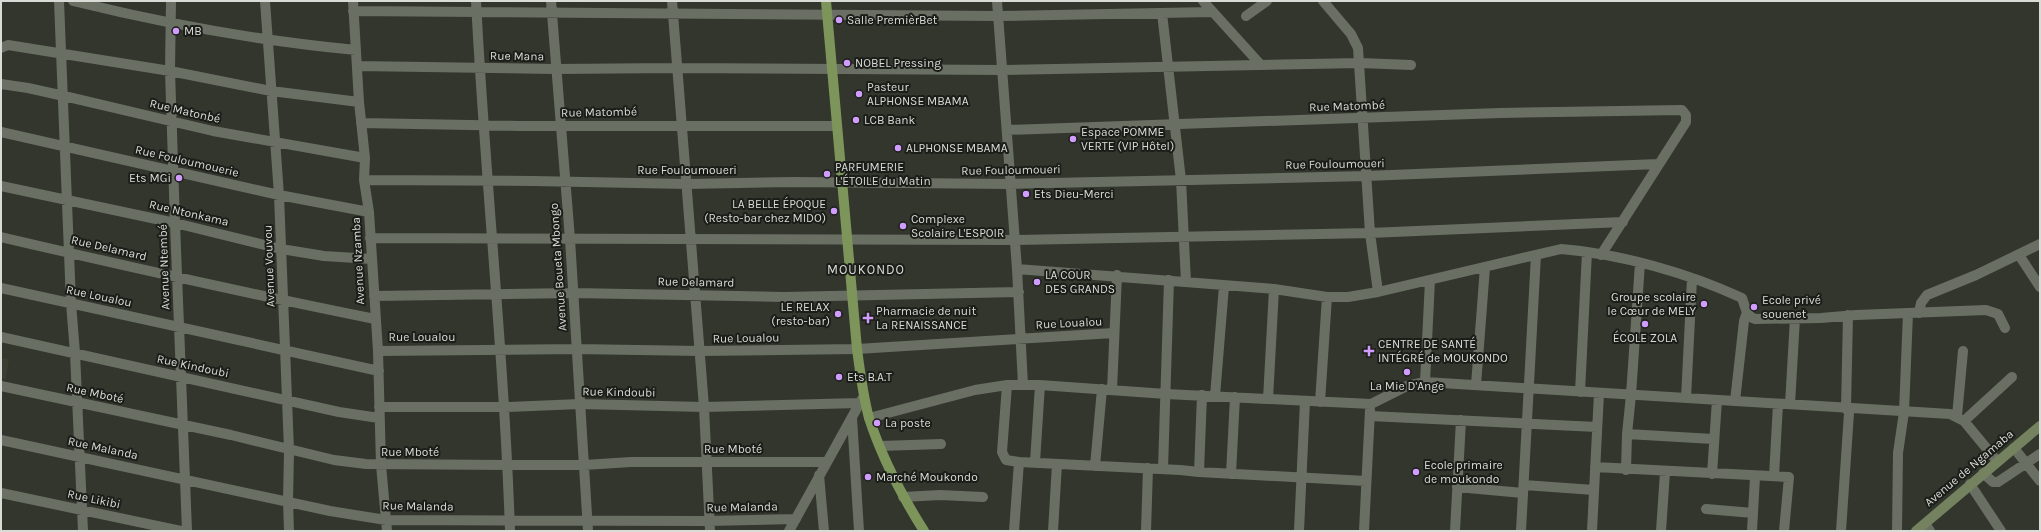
<svg xmlns="http://www.w3.org/2000/svg" width="2041" height="532" font-family="Karla,sans-serif">
<rect width="100%" height="100%" fill="#32362d"/>
<path fill="#383f30" d="M1,358L9,359L6,379L1,378Z"/>
<g fill="none" stroke-linecap="round" stroke-linejoin="round">
<path stroke="#6a6f64" stroke-width="10" d="M59,1L71,303L75,353L83,531
M73,1C166,24 260,41 356,50
M171,1L170,71L175,223L187,531
M265,1L279,195L289,450L288,501L289,531
M353,1L359,102L365,158L364,180L369,212L378,351L381,465L387,531
M476,1C485,178 504,354 510,531
M551,1L570,239L588,531
M672,1L704,407L710,531
M997,1L1017,269L1023,385
M1203,1L1260,64
M1323,1L1351,34L1358,48L1370,233L1378,292
M353,11L998,16L1212,12
M1162,13L1181,180L1186,282
M1246,16L1267,1
M1,48L8,45L170,71L271,91L359,102
M357,66L555,69L676,68L1003,70L1360,63L1411,65
M1,84L28,88L64,96L213,131L365,158
M361,123L519,126H837
M1007,130L1500,113L1682,110L1686,115V122L1601,255
M1,132L279,195L369,212
M364,180L533,181L687,184L794,182L1010,184L1367,176L1658,164
M1,186L175,223L281,249L324,256L372,259
M1,237C125,266 250,294 375,319
M370,238L1014,240L1370,233L1623,222
M2019,255L2040,287
M1017,269L1274,289L1327,297H1348L1378,292L1561,249C1621,254 1688,273 1742,298C1745,306 1746,316 1755,319L1821,318L1856,315L1986,310L1998,314L2005,328
M1,288L379,371
M374,296L573,293L784,297L1019,292
M1919,313L1921,303L1927,295L1976,275L2040,244
M1,337L339,412L379,418
M378,351L576,349L700,351L857,349L1114,333
M1425,382L1430,280
M1007,385L1002,452L1006,460L1019,462L1180,470L1199,472L1366,481
M1476,385L1485,267
M1,386L231,435L334,460L366,464L508,465H584L631,462H826
M1112,390L1117,275
M1580,392L1587,252
M1215,396L1224,286
M1686,398L1692,279
M1268,399L1274,289
M1735,401L1744,321L1747,312
M1320,402L1327,297
M1790,404L1795,318
M379,407H505L580,404L704,407L859,403
M1370,416L1597,427
M1957,416L1963,351
M852,418L859,531
M869,418L975,390L1007,385H1040L1166,394L1371,404L1407,386L1425,382L1950,414L1964,421L1997,461
M1964,421L2012,377
M1627,434L1713,439
M1,440L330,511L386,520L708,521L796,519
M880,446L941,444
M2014,448L2040,481
M1035,462L1040,385
M1095,466L1102,389
M1595,467L1789,477L1784,531
M1163,469L1169,280
M1626,470L1627,434L1631,395L1640,263
M1199,472L1202,395
M1983,473L1993,482H1998L2040,454
M1231,474L1235,397
M1712,474L1717,400
M819,475L824,531
M1774,476L1778,404
M1970,484L2001,531
M1524,485L1594,490
M1457,487L1523,493
M1,493L181,531
M903,497L940,495L983,497
M1706,509L1753,513
M1925,524L1930,531
M789,531L862,399
M1014,531L1019,462
M1053,531L1057,464
M1146,531L1148,468
M1299,531L1305,401
M1364,531L1370,410
M1455,531L1461,420
M1521,531L1536,255
M1592,531L1599,393
M1661,531L1665,472
M1752,531L1755,477
M1841,531L1849,413L1846,408L1848,315
M1897,531L1898,453L1904,412L1908,313"/>
<path stroke="#74825f" stroke-width="10" d="M1916,531L2040,426"/>
<path stroke="#7d955a" stroke-width="10" d="M826,1L857,349C860,372 863,396 869,418C882,458 902,496 924,531"/>
</g>
<g fill="#d09dff" stroke="#1b1d19" stroke-width="1.5">
<circle cx="839" cy="20" r="4"/>
<circle cx="176" cy="31" r="4"/>
<circle cx="847" cy="63" r="4"/>
<circle cx="859" cy="94" r="4"/>
<circle cx="856" cy="120" r="4"/>
<circle cx="1073" cy="139" r="4"/>
<circle cx="898" cy="148" r="4"/>
<circle cx="827" cy="174" r="4"/>
<circle cx="179" cy="178" r="4"/>
<circle cx="1026" cy="194" r="4"/>
<circle cx="834" cy="211" r="4"/>
<circle cx="903" cy="226" r="4"/>
<circle cx="1037" cy="282" r="4"/>
<circle cx="1704" cy="304" r="4"/>
<circle cx="1754" cy="307" r="4"/>
<circle cx="838" cy="314" r="4"/>
<path d="M866 312h4v4h4v4h-4v4h-4v-4h-4v-4h4z"/>
<circle cx="1645" cy="324" r="4"/>
<path d="M1367 345h4v4h4v4h-4v4h-4v-4h-4v-4h4z"/>
<circle cx="1407" cy="372" r="4"/>
<circle cx="839" cy="377" r="4"/>
<circle cx="877" cy="423" r="4"/>
<circle cx="1416" cy="472" r="4"/>
<circle cx="868" cy="477" r="4"/>
</g>
<g text-anchor="middle" dominant-baseline="central" stroke-width="4" stroke-linejoin="round" paint-order="stroke">
<g font-size="12" fill="#d9dcd6" stroke="#1b1d19" text-anchor="start">
<text x="847" y="20">Salle PremièrBet</text>
<text x="184" y="31">MB</text>
<text x="855" y="63">NOBEL Pressing</text>
<text x="867" y="87">Pasteur<tspan x="867" dy="14">ALPHONSE MBAMA</tspan></text>
<text x="864" y="120">LCB Bank</text>
<text x="1081" y="132">Espace POMME<tspan x="1081" dy="14">VERTE (VIP Hôtel)</tspan></text>
<text x="906" y="148">ALPHONSE MBAMA</text>
<text x="835" y="167">PARFUMERIE<tspan x="835" dy="14">L'ÉTOILE du Matin</tspan></text>
<text x="171" y="178" text-anchor="end">Ets MGi</text>
<text x="1034" y="194">Ets Dieu-Merci</text>
<text x="826" y="204" text-anchor="end">LA BELLE ÉPOQUE<tspan x="826" dy="14">(Resto-bar chez MIDO)</tspan></text>
<text x="911" y="219">Complexe<tspan x="911" dy="14">Scolaire L'ESPOIR</tspan></text>
<text x="1045" y="275">LA COUR<tspan x="1045" dy="14">DES GRANDS</tspan></text>
<text x="1696" y="297" text-anchor="end">Groupe scolaire<tspan x="1696" dy="14">le Cœur de MELY</tspan></text>
<text x="1762" y="300">Ecole privé<tspan x="1762" dy="14">souenet</tspan></text>
<text x="830" y="307" text-anchor="end">LE RELAX<tspan x="830" dy="14">(resto-bar)</tspan></text>
<text x="876" y="311">Pharmacie de nuit<tspan x="876" dy="14">La RENAISSANCE</tspan></text>
<text x="1645" y="338" text-anchor="middle">ÉCOLE ZOLA</text>
<text x="1378" y="344">CENTRE DE SANTÉ<tspan x="1378" dy="14">INTÉGRÉ de MOUKONDO</tspan></text>
<text x="847" y="377">Ets B.A.T</text>
<text x="1407" y="386" text-anchor="middle">La Mie D'Ange</text>
<text x="885" y="423">La poste</text>
<text x="1424" y="465">Ecole primaire<tspan x="1424" dy="14">de moukondo</tspan></text>
<text x="876" y="477">Marché Moukondo</text>
</g>
<g font-size="12" fill="#d9dcd6" stroke="#1b1d19">
<text transform="translate(517 56) rotate(1)">Rue Mana</text>
<text transform="translate(1347 106) rotate(-2)">Rue Matombé</text>
<text transform="translate(185 111) rotate(13)">Rue Matonbé</text>
<text transform="translate(599 112) rotate(-1)">Rue Matombé</text>
<text transform="translate(187 161) rotate(13)">Rue Fouloumouerie</text>
<text transform="translate(1335 164) rotate(-1)">Rue Fouloumoueri</text>
<text x="687" y="170">Rue Fouloumoueri</text>
<text transform="translate(1011 170) rotate(-1)">Rue Fouloumoueri</text>
<text transform="translate(189 213) rotate(13)">Rue Ntonkama</text>
<text transform="translate(109 248) rotate(13)">Rue Delamard</text>
<text transform="translate(358 261) rotate(-93)">Avenue Nzamba</text>
<text transform="translate(269 266) rotate(-92)">Avenue Vouvou</text>
<text transform="translate(164 267) rotate(-92)">Avenue Ntembé</text>
<text transform="translate(558 267) rotate(-94)">Avenue Boueta Mbongo</text>
<text transform="translate(696 282) rotate(1)">Rue Delamard</text>
<text transform="translate(99 296) rotate(12)">Rue Loualou</text>
<text transform="translate(1069 323) rotate(-3)">Rue Loualou</text>
<text x="422" y="337">Rue Loualou</text>
<text transform="translate(746 338) rotate(-1)">Rue Loualou</text>
<text transform="translate(193 366) rotate(12)">Rue Kindoubi</text>
<text transform="translate(619 392) rotate(1)">Rue Kindoubi</text>
<text transform="translate(95 393) rotate(12)">Rue Mboté</text>
<text transform="translate(103 448) rotate(12)">Rue Malanda</text>
<text x="733" y="449">Rue Mboté</text>
<text x="410" y="452">Rue Mboté</text>
<text transform="translate(1969 468) rotate(-40)">Avenue de Ngamaba</text>
<text transform="translate(94 499) rotate(12)">Rue Likibi</text>
<text transform="translate(418 506) rotate(1)">Rue Malanda</text>
<text transform="translate(742 507) rotate(-1)">Rue Malanda</text>
</g>
<g font-size="13" letter-spacing="1" fill="#d9dcd6" stroke="#1b1d19">
<text x="866" y="269">MOUKONDO</text>
</g>
</g>
<rect width="2041" height="532" fill="none" stroke="#d9dcd6" stroke-width="4"/>
</svg>
